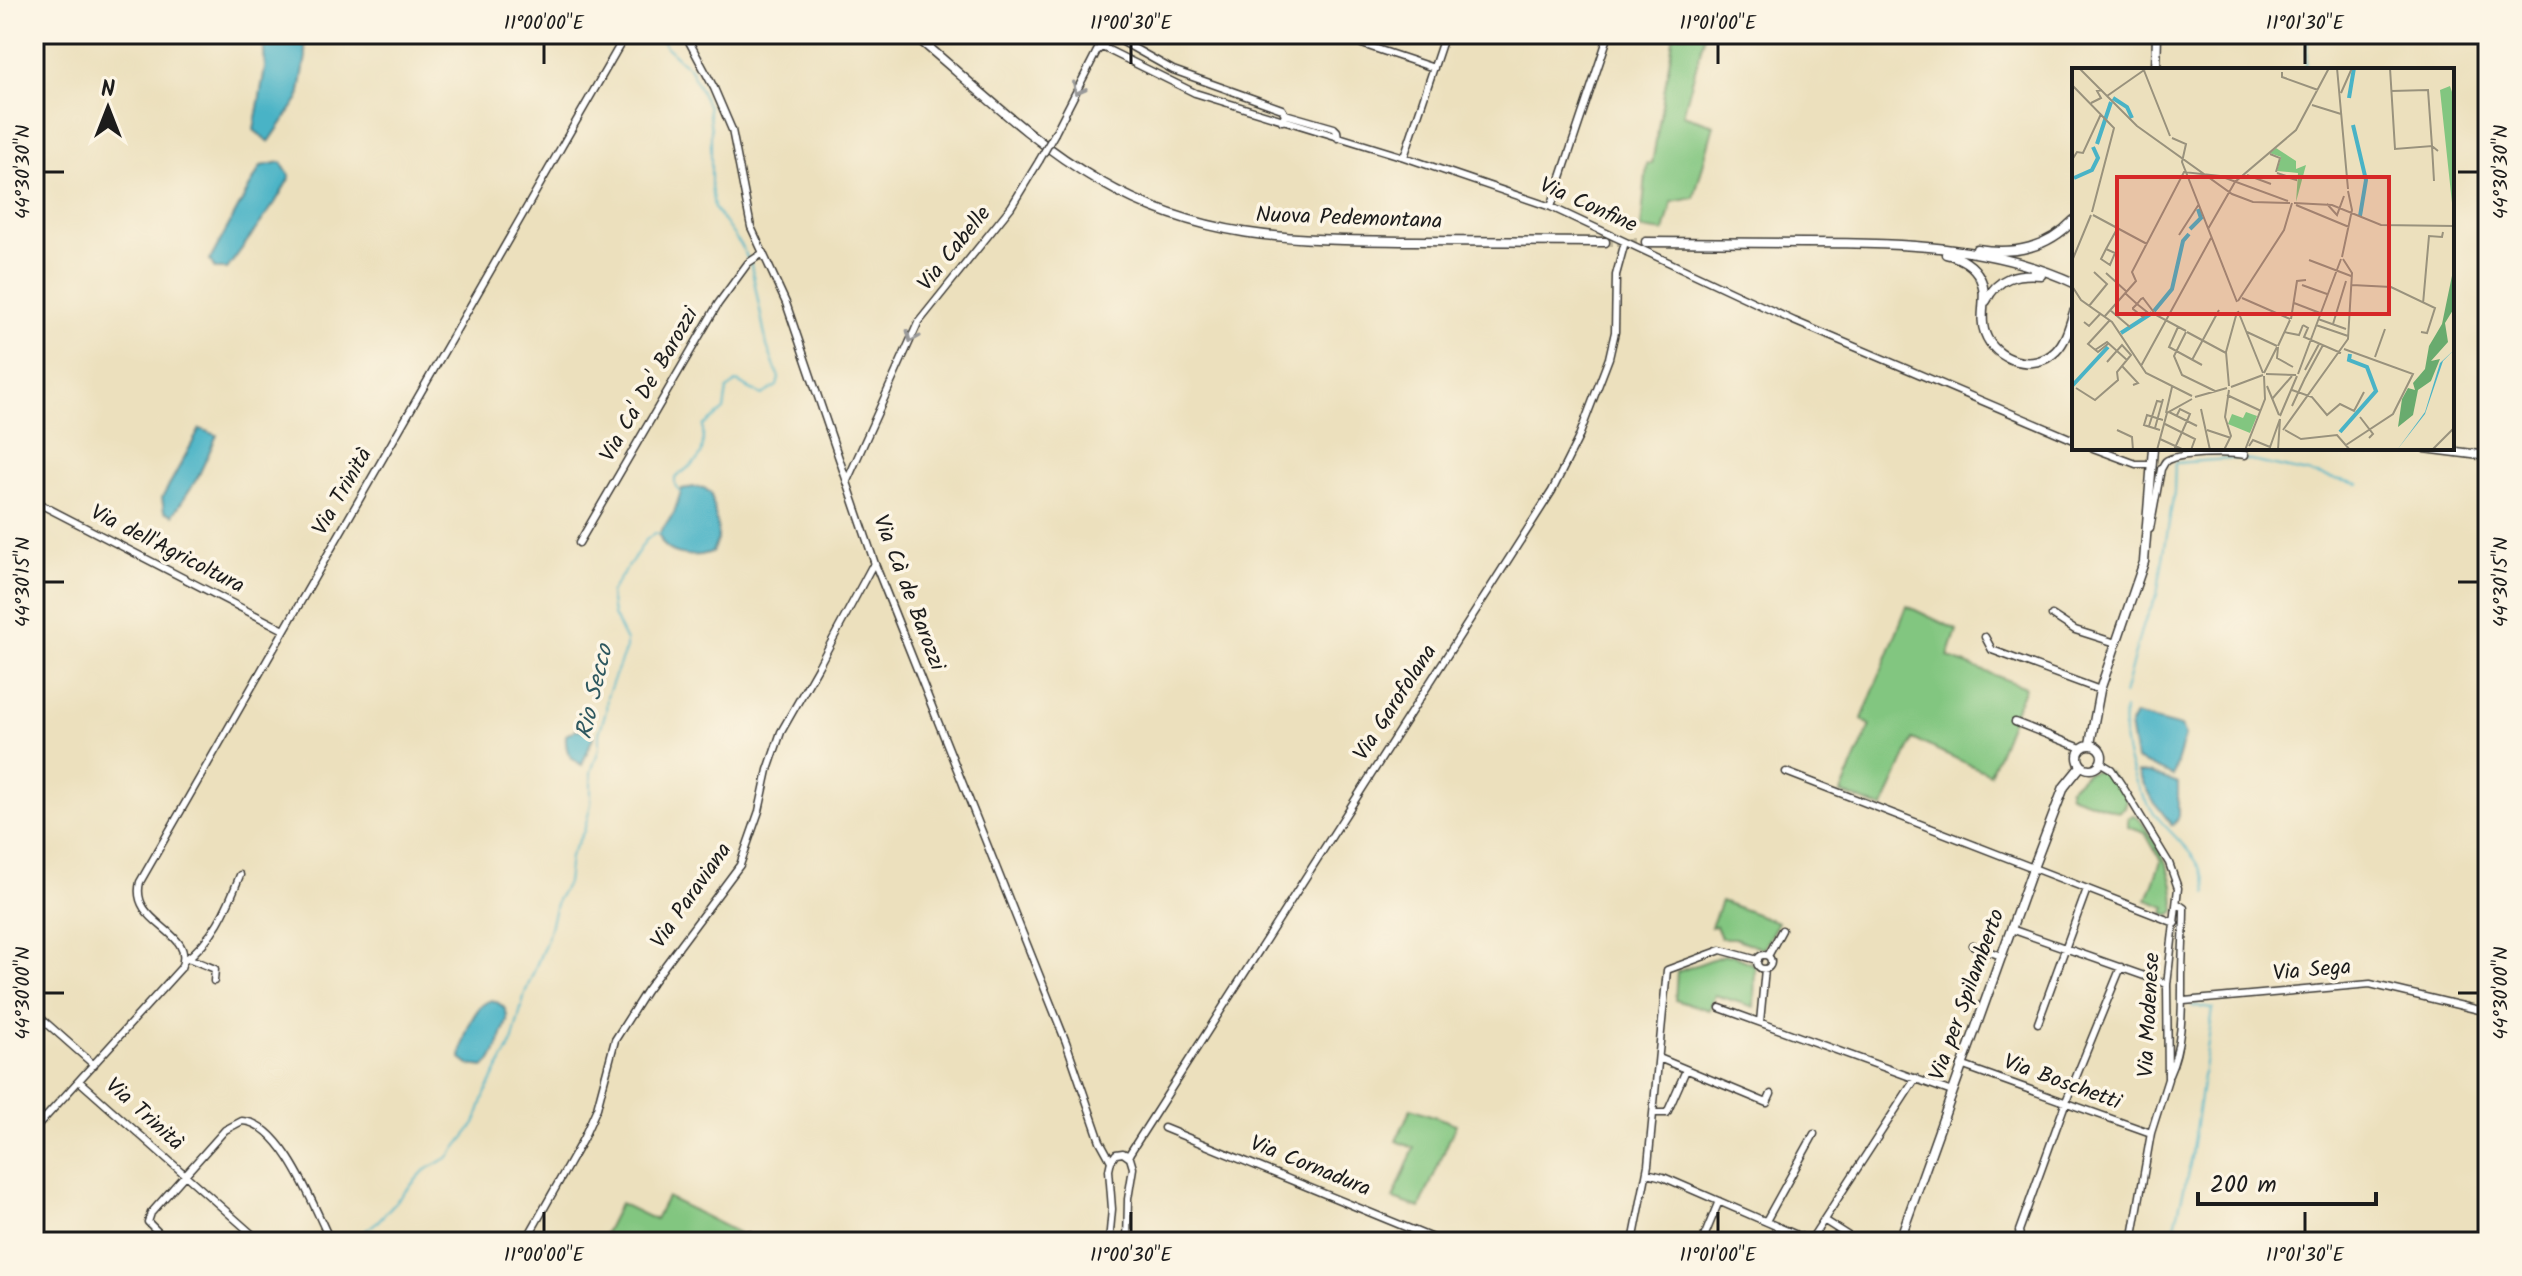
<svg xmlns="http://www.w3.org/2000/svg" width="2522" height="1276" font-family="Kalam,sans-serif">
<rect width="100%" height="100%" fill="#fcf5e5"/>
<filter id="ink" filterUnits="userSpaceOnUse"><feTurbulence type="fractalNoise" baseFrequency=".0125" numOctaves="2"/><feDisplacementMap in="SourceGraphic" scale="16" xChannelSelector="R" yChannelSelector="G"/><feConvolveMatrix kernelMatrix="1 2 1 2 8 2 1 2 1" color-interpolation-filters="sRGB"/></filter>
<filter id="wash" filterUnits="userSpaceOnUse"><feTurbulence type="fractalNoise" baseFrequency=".006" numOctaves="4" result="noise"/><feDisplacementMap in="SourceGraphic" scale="32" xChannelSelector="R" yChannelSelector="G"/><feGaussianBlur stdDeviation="1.8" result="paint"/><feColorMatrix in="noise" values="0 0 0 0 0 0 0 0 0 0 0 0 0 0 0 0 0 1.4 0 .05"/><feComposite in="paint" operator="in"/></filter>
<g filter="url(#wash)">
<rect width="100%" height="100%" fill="#ece0bd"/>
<path fill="#82c680" stroke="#4f714e" stroke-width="2" d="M1674,34H1705L1683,115L1714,125L1694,198L1672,202L1664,232L1641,229L1647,164H1652Z
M1907,606L1957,630L1948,657L2025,687L1990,774L1913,739L1883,808L1841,793L1870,726L1862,719Z
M2099,770L2108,772L2127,798L2125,807L2118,812L2070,795L2069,789L2086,773Z
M2133,815L2139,818C2160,850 2176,871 2175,911L2170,915L2164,913L2166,907L2147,900L2161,861L2145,833L2128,827V818Z
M1721,901L1778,922L1763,949L1735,938H1721L1716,926L1711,927Z
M1724,955H1733L1755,965L1754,1007L1715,995L1709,1010L1675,1000L1677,972Z
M1411,1108L1456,1124L1420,1208L1393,1199L1414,1148L1396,1141Z
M667,1197L742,1235L738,1242L601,1241L620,1203L655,1220Z"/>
<path fill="#49b3c6" stroke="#326871" stroke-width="2" d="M263,34H303L306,56L299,98L269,142L254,130L265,68Z
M281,162L290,177L275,203L227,269H215L210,260L261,166Z
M200,429L217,435L198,477L173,515L164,511L162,498Z
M695,487L704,488L711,493L718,529V539L712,552C693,559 663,556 659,534L674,513L682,489Z
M2135,715L2181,727L2185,736L2173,776L2136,760L2130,725Z
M576,729L592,733L593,737L582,765C569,758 565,751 566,735Z
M2138,773H2148L2178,783V819L2172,825L2151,798Z
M492,1000C502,1004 508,1009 507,1021L496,1051L490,1062L484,1067L469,1065L461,1059C462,1041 472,1005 492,1000Z"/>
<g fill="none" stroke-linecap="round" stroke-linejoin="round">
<path stroke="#49b3c6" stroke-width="2" d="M659,34L666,47L690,69L708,107L711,130V187L714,208L740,244L751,265L767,346L779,378L777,386L762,395L737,382L727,389L724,410L703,426C704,462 702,456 675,478V485L681,493
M2305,70L2308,34
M2242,451L2243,448
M2242,459L2359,484
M2124,695L2141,630L2157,595L2174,492L2175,463L2241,458
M2124,709C2121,746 2131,783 2154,813C2172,837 2207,860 2207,893
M351,1242L378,1221L424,1171L449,1157L475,1124L485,1094L512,1043L525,993L547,939L557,900L567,883L570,856L584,831L591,804V772L599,749V733L606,711L607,696L626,648V641L613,615L610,593L646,540L655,533L659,534
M2171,1242L2190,1164L2213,1009L2192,1006"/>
</g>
</g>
<g filter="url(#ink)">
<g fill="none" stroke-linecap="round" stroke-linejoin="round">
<path stroke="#c2b99d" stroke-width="8" stroke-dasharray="8 4" stroke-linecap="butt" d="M1605,242H1646"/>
<defs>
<path id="minor" d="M685,34L714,88L732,130L751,227L786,303L875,564L1066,1042L1100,1141L1111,1161
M1076,34L1195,93L1404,157L1551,207L1794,321L2074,440
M1332,34L1434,68
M1654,34H1658
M1123,42L1173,70L1282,109L1285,114L1282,121
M1285,114L1334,128L1337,131L1338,138
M1055,133L1097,51L1117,34
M1404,157L1445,34
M1551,207L1609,34
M2093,448L2136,464H2150
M847,481L918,323L1011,207L1039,161
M34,501L284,630
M2150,529L2161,469C2165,463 2164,461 2170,459C2185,453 2229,452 2245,455
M579,543L718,304L748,263L763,253
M2052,615L2075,630L2116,643
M1985,637L1992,650L2100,690
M2015,722L2081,748
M2101,763L2111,769L2123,787L2169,863L2178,888L2167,984L2168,1079L2151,1133L2132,1242
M1786,772L2175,923
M2011,929L2167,984
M1972,945L2001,956
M1757 962a7 7 0 1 1 14 0a7 7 0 1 1-14 0Z
M1768,956L1782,930
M188,958L215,969L214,981
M184,961C213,940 227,909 240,875
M2184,1001L2370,984L2488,1012
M1720,1008L1952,1092
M34,1012L94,1065
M1760,1022L1765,969
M2038,1023L2087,889
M1659,1058L1767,1103L1771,1094
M1961,1065L2151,1133
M2169,1075C2183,1045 2182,1009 2182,977C2182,954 2184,931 2184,908L2178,904
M79,1081L261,1242
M1654,1113H1667L1686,1070
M1164,1128L1442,1242
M34,1130L181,968C197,930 129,925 140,882L621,43L624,34
M1128,1156L1552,491L1578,439L1609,358L1615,332L1616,275L1625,242
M1647,1173L1663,1177L1806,1239L1812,1238L1916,1078
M1766,1221L1814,1134
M1825,1221L1858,1242
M168,1242L148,1222L151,1213L225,1130L242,1121C283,1122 315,1210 331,1242
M525,1242L583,1139L597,1108L615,1040L646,991L740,865L759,811L768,770L781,732L818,667L871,568L875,564
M744,1242L749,1234
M942,1242L946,1234
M1109,1242L1112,1209L1109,1170L1111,1161L1116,1154L1123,1153L1130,1158L1133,1168L1128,1199L1127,1242
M1633,1242L1648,1165L1667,970L1721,950L1758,960
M1702,1242L1719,1201
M2021,1242L2019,1231L2065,1104L2121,967"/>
<path id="major" d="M913,34C973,84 1031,142 1099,181C1202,241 1296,240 1411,241C1476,241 1540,242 1605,242
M2156,70L2157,34
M1646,242C1699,242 1752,243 1804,243C1895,243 1990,244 2074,283
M1977,249C2015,255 2047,248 2074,220
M1946,254C1960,257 1974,265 1980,278C1989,296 1978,315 1985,333C1995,361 2034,373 2056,351C2066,341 2070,325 2074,312
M1986,301C1998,277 2016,273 2041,275
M2425,448L2488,456
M2090,744L2100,690L2144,562L2153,448
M2078 757a12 12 0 1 1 24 0a12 12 0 1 1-24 0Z
M1899,1242L2033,868L2064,787L2081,766"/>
</defs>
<use href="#minor" stroke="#3b3934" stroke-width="9"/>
<use href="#major" stroke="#3b3934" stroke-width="11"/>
<use href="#minor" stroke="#fff" stroke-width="6"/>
<use href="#major" stroke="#fff" stroke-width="8"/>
<defs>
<path id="minor-bridge" d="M1039,161L1055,133"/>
</defs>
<use href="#minor-bridge" stroke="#3b3934" stroke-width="9" stroke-linecap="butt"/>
<use href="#minor-bridge" stroke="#fff" stroke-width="6"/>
</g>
<defs><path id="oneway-chevron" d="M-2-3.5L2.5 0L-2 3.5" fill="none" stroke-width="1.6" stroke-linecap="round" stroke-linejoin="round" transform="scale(2)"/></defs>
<g stroke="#999">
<use href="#oneway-chevron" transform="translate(1078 89) rotate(118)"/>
<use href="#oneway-chevron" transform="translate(912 337) rotate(113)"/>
</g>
</g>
<path fill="none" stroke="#1c1c1c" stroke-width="3" d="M544,44V64M1131,44V64M1718,44V64M2305,44V64M44,172H64M2458,172H2478M44,582H64M2458,582H2478M44,993H64M2458,993H2478M544,1212V1232M1131,1212V1232M1718,1212V1232M2305,1212V1232"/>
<g text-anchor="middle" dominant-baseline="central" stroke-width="7" stroke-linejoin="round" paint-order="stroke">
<g font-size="22" fill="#1c1c1c" stroke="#fcf5e5">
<text transform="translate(1588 206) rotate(24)">Via Confine</text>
<text transform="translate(1349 219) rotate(2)">Nuova Pedemontana</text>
<text transform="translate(955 249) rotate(-51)">Via Cabelle</text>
<text transform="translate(650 385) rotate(-60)">Via Ca' De' Barozzi</text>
<text transform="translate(343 492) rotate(-60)">Via Trinità</text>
<text transform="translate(167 550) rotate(27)">Via dell'Agricoltura</text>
<text transform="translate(908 593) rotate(69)">Via Cà de Barozzi</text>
<text transform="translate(1396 703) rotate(-57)">Via Garofolana</text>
<text transform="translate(692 896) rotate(-55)">Via Paraviana</text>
<text transform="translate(2312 971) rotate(-5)">Via Sega</text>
<text transform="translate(1968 995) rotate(-70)">Via per Spilamberto</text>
<text transform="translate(2150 1015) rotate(-87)">Via Modenese</text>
<text transform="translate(2062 1083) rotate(20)">Via Boschetti</text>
<text transform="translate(144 1115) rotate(42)">Via Trinità</text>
<text transform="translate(1310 1167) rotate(22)">Via Cornadura</text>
</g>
<g font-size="24" font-style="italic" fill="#2e5860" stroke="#fcf5e5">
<text transform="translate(595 692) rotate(-77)">Rio Secco</text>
</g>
</g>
<g transform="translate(2072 68)">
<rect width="382" height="382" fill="#ece0bd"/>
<path d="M378,18L382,30L380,135L368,22ZM204,80L224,93V101L234,97L224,134L226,105L205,103L209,89L198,85ZM174,344L185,348L178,365L156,356L160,346L171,350Z" fill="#82c680"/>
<path d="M382,198L381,242L373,255L376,274L359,293L368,291L359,313L346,322L341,347L326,359L330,331L336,320L343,322L341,315L353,301L357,278L370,256Z" fill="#69ab6e"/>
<path d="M382,282L371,293L353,346L325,382L353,344L368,295Z" fill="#49b3c6"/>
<path fill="none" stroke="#49b3c6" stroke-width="4" d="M41,30L55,39L60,50M277,30L282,0M281,57L294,112L288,148M25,76L39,34M2,110L20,102L26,90L21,79M118,161L129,150L126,141M82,243L100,221L111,173L117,166M49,265L80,245M0,318L36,279M268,364L304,323L295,299L277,292L278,286"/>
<path fill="none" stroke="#99927d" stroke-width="2" d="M7,0L65,58L160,126L181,134L218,135M71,0L98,68M265,0L276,121M318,0L323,81L360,78L362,113M210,4V9L246,22M0,17L42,60L20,144M319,23L356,22L360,78L366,83M269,25L280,0M35,28L75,0M19,35L29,30L25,23L30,22M240,37L269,46M100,70L114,76L110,94L165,234M198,86L208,90L204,104M0,92L5,84L11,85L29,46M205,105L224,111V112L211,108M175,107L199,116M222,135L260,137L309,157L382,158M255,136L265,147L272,128M224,137L277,159M21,147L75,176M136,161L163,114L224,62L257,0M107,167L127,136M34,181L43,185L38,197L29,191L34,181L45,161M270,189L280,142L276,123M237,192L279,208M0,193L19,147M34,205L55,224M230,217L255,226M280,217L319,219L363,240L355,265L349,264M0,218L9,232L40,254L74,305L120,328M53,225L65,236L75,244L71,249L61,241V240L65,236L69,231L71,230L84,247L114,263M170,230L218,251M166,233L212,162L220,135M222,235L248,245M351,236L357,168L370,169L371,164M17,238L35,216L22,204M38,242L58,259M166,243L191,305M33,248L64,213L60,204L112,104L148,108L216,133M219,251L225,213L234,212M246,251L274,261M12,254L17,258L29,245M261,256L274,213M231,257L236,260L232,269L269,285M244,257L276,268M106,259L97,279L130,297M114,264L102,288L110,307L143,323M115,264L154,285M175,264L205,278M212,264L227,267L231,257M37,275L26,284L16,276L38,252M206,278L218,252M206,279L205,290L221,299M272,281L341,306L321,346L274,377M23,282L35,274L55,292M303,289L313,261M120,292L147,242M50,298L66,315L61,317M69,298L139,170M233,302L247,276M192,305L205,279M194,306L224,307M226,306L269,191M232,312L251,277M157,318L154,284L165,244M195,318L207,347M159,319L191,307M4,320L23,332L46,312L45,304L59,287L50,277L35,294M220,322L240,329L255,347L268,336L282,343L292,324M155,327L189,343M123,329L155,320M200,331L220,308M220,338L233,310M129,341L138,382M97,344L125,358M94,345L100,319M105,347L108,341L118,346L115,353M208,348L225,308M288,349L301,366L297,370M93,356L123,371L119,382M77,358L85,333L90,334M83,360L91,331M45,362L60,369L61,382M88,362L72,357L75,347L91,352M135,362L159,370M211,362L276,271L280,205L271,191M213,362L229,371L265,367L278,382M88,371L112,382M177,378L181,372L198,379M85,382L95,345L120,331M102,382L115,353M152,382L159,368L153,349L157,322M173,382L193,331L192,308M197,382L208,351M206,382L208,351M360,382L382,360"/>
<path fill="#d62828" fill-opacity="0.15" stroke="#d62828" stroke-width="4" d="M45,109H317V246H45Z"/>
<rect width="382" height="382" fill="none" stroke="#1c1c1c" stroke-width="4"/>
</g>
<rect width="2522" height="1276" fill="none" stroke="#fcf5e5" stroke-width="88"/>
<g transform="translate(108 108)" stroke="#fcf5e5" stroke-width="6" paint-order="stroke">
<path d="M0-6L14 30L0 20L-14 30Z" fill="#1c1c1c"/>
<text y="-12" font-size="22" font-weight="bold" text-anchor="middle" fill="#1c1c1c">N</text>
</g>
<path d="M2198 1192v12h178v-12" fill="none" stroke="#1c1c1c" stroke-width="4"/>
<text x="2210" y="1192" font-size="24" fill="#1c1c1c" stroke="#fcf5e5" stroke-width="6" paint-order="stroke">200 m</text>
<rect x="44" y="44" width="2434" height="1188" fill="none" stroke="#1c1c1c" stroke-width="3"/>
<g font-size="20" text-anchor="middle" fill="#1c1c1c">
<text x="544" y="29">11°00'00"E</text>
<text x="1131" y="29">11°00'30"E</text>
<text x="1718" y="29">11°01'00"E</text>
<text x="2305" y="29">11°01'30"E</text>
<text transform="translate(22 172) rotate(-90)" y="7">44°30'30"N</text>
<text transform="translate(2500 172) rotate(-90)" y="7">44°30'30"N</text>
<text transform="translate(22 582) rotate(-90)" y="7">44°30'15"N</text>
<text transform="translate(2500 582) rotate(-90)" y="7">44°30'15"N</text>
<text transform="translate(22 993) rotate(-90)" y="7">44°30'00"N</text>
<text transform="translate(2500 993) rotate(-90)" y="7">44°30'00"N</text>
<text x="544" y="1261">11°00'00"E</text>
<text x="1131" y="1261">11°00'30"E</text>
<text x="1718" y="1261">11°01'00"E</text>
<text x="2305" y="1261">11°01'30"E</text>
</g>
</svg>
